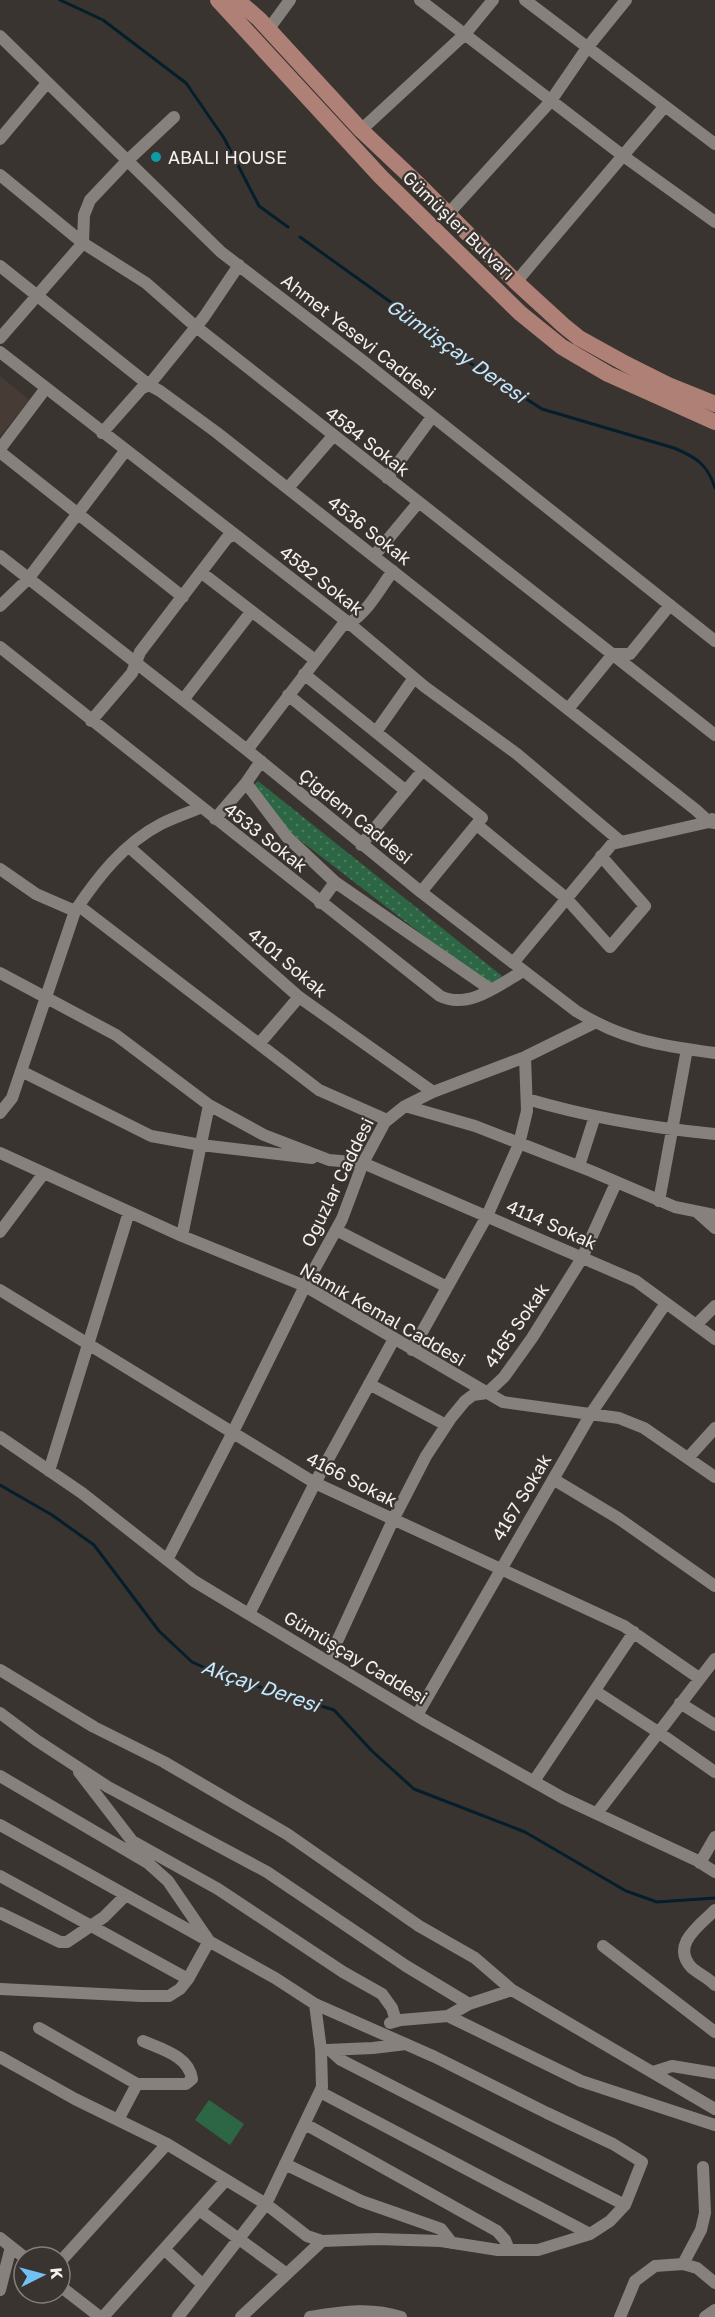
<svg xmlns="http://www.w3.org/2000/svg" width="715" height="2317" font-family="'Golos Text',sans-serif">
<defs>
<pattern id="park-dots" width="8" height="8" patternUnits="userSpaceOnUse" patternTransform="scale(1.5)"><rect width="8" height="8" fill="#2c6645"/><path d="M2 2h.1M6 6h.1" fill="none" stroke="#4b7c60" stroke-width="1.8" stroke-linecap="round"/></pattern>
</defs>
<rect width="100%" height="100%" fill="#3a3430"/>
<path fill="#473c35" d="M0,376L29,400L0,436Z"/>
<path fill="#2c6645" d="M209,2100L244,2124L230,2145L195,2120Z"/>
<path fill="url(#park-dots)" d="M258,781L502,976L495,983H485L266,814L247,793Z"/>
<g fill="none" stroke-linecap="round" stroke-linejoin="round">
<path stroke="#051e2b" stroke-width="3" d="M60,0L103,20L186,83L224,138L259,206L288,227
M300,237L424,326L470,363L542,409L674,448C696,457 708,465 715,488
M0,1485L52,1515L94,1545L159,1631L192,1662L221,1675L334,1710L372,1751L414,1789L525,1832L626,1891L657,1902L715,1898"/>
<path stroke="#87817d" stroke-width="12" d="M420,0L622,155L715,222
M525,0L715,144
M268,30L290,0
M0,36L221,252L363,361L715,641
M361,130L465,34L493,0
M0,139L47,83
M0,175L83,243L146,283L195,326L715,735
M448,214L550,102L587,48L626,0
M0,266L149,385L160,391L216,432L696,810L709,822L715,823
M516,282L665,106
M0,338L83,243L84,215L90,200L127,161L174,117
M0,352L350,624L425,687L517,754L620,841
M102,433L141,389L149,385L204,317L239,265
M0,449L46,388
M0,452L183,597
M387,478L432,417
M288,488L333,436
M0,556L247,750L421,892L576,1011C622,1040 662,1046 715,1053
M374,556L418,503
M202,573L315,660
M0,606L28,579L126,450
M0,647L440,996C468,1010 499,985 523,971
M304,674L482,818
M288,695L406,791
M183,700L251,612
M568,709L613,654H630L670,605
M91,721L132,673L140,652L227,538L235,535
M376,732L414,678
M247,750L342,626C364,620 379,589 393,571
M246,783L287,837L335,882L490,989
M215,819L246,783L261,761
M477,825L566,898L610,947L645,906L601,856
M361,845L423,770
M129,847L299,997L433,1092
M0,869L36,894L75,911
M421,892L481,819
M320,903L335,882
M79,906L319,1090L387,1120
M513,963L612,844L709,822L712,819
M0,973L116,1035L209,1105L182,1236
M259,1044L299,997
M21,1071L151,1136L201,1145L312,1158
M527,1099C588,1117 652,1128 715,1134
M209,1105L264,1135L329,1160L363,1163L636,1281L715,1339
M405,1106L475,1126L591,1171L675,1207L715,1215
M0,1113L12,1098L75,911C97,878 124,843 161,824C173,818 187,813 200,808
M0,1153L182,1236L305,1286L503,1402L619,1418L644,1428L715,1477
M579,1166L595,1116
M659,1201L687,1049
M697,1212L715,1228
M336,1230L447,1287
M0,1232L44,1173
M0,1290L315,1483L624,1626L699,1678
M697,1324L715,1306
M412,1350L487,1216L519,1144L527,1111L525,1057
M369,1384L446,1425
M0,1437L82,1493L194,1581L426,1721L563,1798L696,1860L715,1872
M688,1458L715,1428
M49,1471L129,1212
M553,1479L618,1518L715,1586
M167,1560L232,1434L305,1286L342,1219L363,1163L385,1122L405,1106L433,1092L525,1057L594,1023
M249,1614L315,1483L394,1339
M328,1661L393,1520L426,1456L451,1418L465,1401L473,1395L487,1393L504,1377L532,1338L582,1258L616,1183
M0,1670L94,1727L164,1762L287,1834L419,1926L475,1958L512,1990L715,2109
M595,1691L658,1732L715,1772
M680,1703L715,1725
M0,1713L36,1740L108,1787L267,1872L406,1966L469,2004
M417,1715L592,1412L666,1303
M79,1772L136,1846
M0,1776L148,1863L168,1881L209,1941L188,1979L180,1989L169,1996H141L0,1989
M534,1781L634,1632
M597,1813L715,1659
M0,1825L275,1978L315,2004L435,2057L547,2113L613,2144L642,2162L625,2205L610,2221L590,2234L538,2250H498L441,2241L377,2239L322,2241L307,2236L266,2204L167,2144L75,2099L0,2057
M132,1841L218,1889L343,1972L382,1994L392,2008L396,2021
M700,1863L715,1837
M0,1876L188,1979
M715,1910C699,1926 670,1945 692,1968C699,1974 708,1978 715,1985
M0,1913L60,1942H67L104,1917L126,1895
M603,1946L715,2032
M448,2016L581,2081L715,2125
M390,2023L401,2020L448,2016L469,2004L512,1990
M39,2028L137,2084
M327,2050L373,2048L406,2044
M330,2050L341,2060L625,2205
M653,2072L672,2066L715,2073
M320,2092L590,2234
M118,2120L137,2084H186L192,2079C189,2056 161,2049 143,2041
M305,2124L497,2231L505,2240L509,2250
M285,2164L361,2201L441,2229L452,2243
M199,2210L287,2274
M0,2238L24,2257
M164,2249L203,2285
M60,2262L167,2144
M683,2264L701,2230L705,2213L703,2167
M60,2286L100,2317
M0,2290L11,2247
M103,2317L226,2180
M178,2317L266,2204L322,2087L321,2050L315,2004
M241,2317L322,2241
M310,2317C342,2312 370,2307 401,2317
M620,2317L635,2281L655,2266L683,2264L697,2268L715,2283
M705,2317L715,2310"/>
<path stroke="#af8076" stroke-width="16" d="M218,0L381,177L520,313L562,347L608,374L715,422
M237,0L259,19L361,130L416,182L516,282L563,325L579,338L626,364L668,385L715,404"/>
</g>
<circle fill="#0f9aa8" stroke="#3a3430" stroke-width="2" cx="156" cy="157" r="6"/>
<g text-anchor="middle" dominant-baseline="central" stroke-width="4.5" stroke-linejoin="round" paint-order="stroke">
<g font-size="18" fill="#f3f0ed" stroke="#3a3430" text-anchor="start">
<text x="168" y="157">ABALI HOUSE</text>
</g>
<g font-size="18" fill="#f3f0ed" stroke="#3a3430">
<text transform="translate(459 225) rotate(44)">Gümüşler Bulvarı</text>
<text transform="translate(359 336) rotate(38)">Ahmet Yesevi Caddesi</text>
<text transform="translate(368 441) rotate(38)">4584 Sokak</text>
<text transform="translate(370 530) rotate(38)">4536 Sokak</text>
<text transform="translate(322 580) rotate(38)">4582 Sokak</text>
<text transform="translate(356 816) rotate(39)">Çiğdem Caddesi</text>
<text transform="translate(266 837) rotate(38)">4533 Sokak</text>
<text transform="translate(288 962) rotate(40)">4101 Sokak</text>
<text transform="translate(337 1182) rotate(-64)">Oğuzlar Caddesi</text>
<text transform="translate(552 1224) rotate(24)">4114 Sokak</text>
<text transform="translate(383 1314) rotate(30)">Namık Kemal Caddesi</text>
<text transform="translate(516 1325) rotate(-55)">4165 Sokak</text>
<text transform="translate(352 1479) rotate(27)">4166 Sokak</text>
<text transform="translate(521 1497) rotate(-59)">4167 Sokak</text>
<text transform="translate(356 1657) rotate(31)">Gümüşçay Caddesi</text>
</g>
<g font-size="20" font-style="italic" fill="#c1e8ff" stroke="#3a3430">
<text transform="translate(457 350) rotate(35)">Gümüşçay Deresi</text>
<text transform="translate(261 1685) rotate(19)">Akçay Deresi</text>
</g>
</g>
<g transform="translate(42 2275) rotate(84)"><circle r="28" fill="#3a3430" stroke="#847f7c" stroke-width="1.5"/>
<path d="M0-4.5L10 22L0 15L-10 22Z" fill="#71c1f5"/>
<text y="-9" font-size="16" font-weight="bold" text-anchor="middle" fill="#f3f0ed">K</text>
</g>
</svg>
